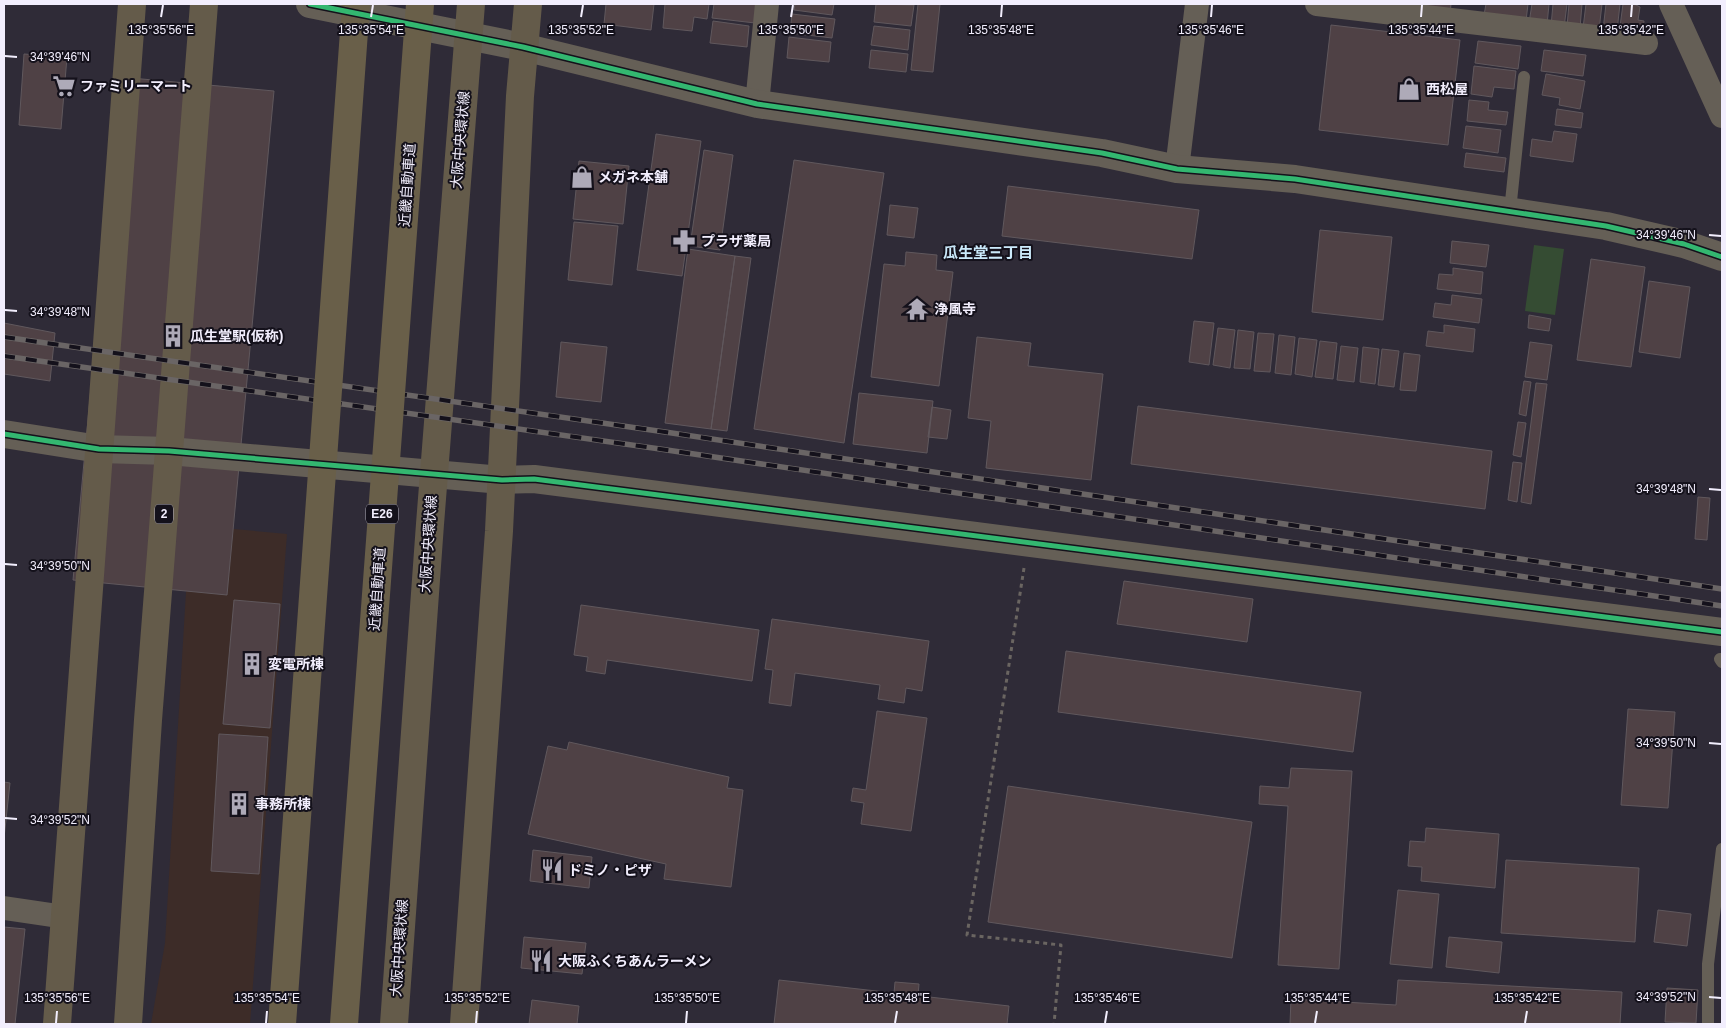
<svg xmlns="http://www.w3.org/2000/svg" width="1726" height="1028" font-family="Helvetica,'Noto Sans JP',sans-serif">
<rect width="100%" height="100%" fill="#2f2b37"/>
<path fill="#3d2c28" d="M190,525L287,534L250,1024H151L165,943Z"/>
<path fill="#354c33" d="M1534,245L1564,249L1555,315L1525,311Z"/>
<path fill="#4f4145" stroke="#60585d" d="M606,4H654L651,30L604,24Z
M665,4H709L707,19L694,17L692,31L663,28Z
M714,4H757L755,23L712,18Z
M795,4H834L832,15L794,10Z
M876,4L914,5L911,26L874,22Z
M918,4H940L933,72L911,70Z
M1408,4H1451L1450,14Z
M1486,4H1528L1526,21L1484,15Z
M1532,4H1549L1547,25L1529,23Z
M1553,4H1567L1564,28L1551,26Z
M1569,4H1582L1580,28L1567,26Z
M1586,4H1602L1599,30L1583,28Z
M1606,4H1620L1617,31L1603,30Z
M1623,4H1634L1640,7L1638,20L1644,21L1642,37L1619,34Z
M792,14L835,19L832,38L790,33Z
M713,21L749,26L747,47L710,43Z
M1331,25L1460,40L1448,145L1319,130Z
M874,26L910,30L908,50L871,45Z
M789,37L831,42L829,62L787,58Z
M1478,41L1521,46L1518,69L1475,63Z
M871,50L908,54L906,72L869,68Z
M1544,50L1586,55L1583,76L1541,71Z
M24,54L67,57L61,129L19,125Z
M1474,66L1516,71L1514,89L1494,87L1492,97L1471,94Z
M1546,74L1585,81L1580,109L1559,105L1560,98L1542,95Z
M120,77L274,91L227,595L73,580Z
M1469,100L1489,102L1488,110L1508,112L1506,125L1467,121Z
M1557,109L1583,113L1581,128L1555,125Z
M1466,126L1501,130L1498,153L1463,148Z
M1554,131L1577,134L1573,162L1530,156L1532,139L1552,142Z
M656,134L701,141L682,276L637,270Z
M704,150L733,155L720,250L690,246Z
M1466,153L1506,158L1504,172L1464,167Z
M794,160L884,173L844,443L754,429Z
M579,161L629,166L623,224L573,219Z
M1008,186L1199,210L1192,259L1002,236Z
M890,205L918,208L914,238L887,235Z
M574,222L618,226L612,285L568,280Z
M1320,230L1392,237L1383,320L1312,312Z
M1452,241L1489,245L1486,267L1450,263Z
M688,249L735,256L711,429L665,423Z
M906,252L937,255L936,270L953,272L939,386L871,377L884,264L905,266Z
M735,256L751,258L727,431L711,429Z
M1591,259L1645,267L1631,367L1577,360Z
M1453,268L1483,272L1481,294L1437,289L1439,274L1453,275Z
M1649,281L1690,287L1680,358L1639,352Z
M1452,295L1482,299L1479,323L1433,317L1435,303L1451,305Z
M1529,315L1551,319L1549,331L1528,328Z
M1194,321L1214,323L1209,365L1189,362Z
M4,323L55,333L50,381L4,374Z
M1444,325L1475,329L1473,352L1426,346L1428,331L1444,333Z
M1218,328L1235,330L1230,368L1213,365Z
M1238,330L1254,332L1250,369L1234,368Z
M1258,333L1274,334L1270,372L1254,371Z
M1279,335L1295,337L1291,375L1275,373Z
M977,337L1031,343L1028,366L1103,374L1091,480L986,468L991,421L968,418Z
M1299,338L1317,340L1312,377L1295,374Z
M1320,341L1337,343L1333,379L1315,377Z
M561,342L607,347L601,402L556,397Z
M1530,342L1552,345L1547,380L1525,377Z
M1341,346L1358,348L1354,382L1337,380Z
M1363,347L1379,349L1375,384L1360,382Z
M1382,349L1399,351L1394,387L1378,385Z
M1404,353L1420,355L1416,391L1400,390Z
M1524,381L1531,382L1526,416L1519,414Z
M1536,383L1547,384L1531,504L1521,502Z
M859,393L933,401L927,453L853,444Z
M1138,406L1492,451L1485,509L1131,464Z
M932,407L951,410L947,439L928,437Z
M1518,422L1526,423L1521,457L1513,455Z
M1513,462L1522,463L1517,502L1508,500Z
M1698,497L1710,498L1707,540L1695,539Z
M1124,581L1253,599L1247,642L1117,624Z
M234,600L280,604L270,728L223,724Z
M581,605L759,630L752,681L607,660L605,674L586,671L588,657L574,655Z
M772,619L929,641L922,691L906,688L904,703L878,699L880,685L795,673L791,706L769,703L773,670L765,669Z
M1066,651L1361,692L1353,752L1058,712Z
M1628,709L1675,712L1668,808L1621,805Z
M877,711L927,718L911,831L861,824L864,803L851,801L853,788L866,790Z
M219,734L268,737L259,874L211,871Z
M569,742L729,777L727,788L743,790L731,887L664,879L666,864L528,834L548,746L567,750Z
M1291,768L1352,771L1339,969L1278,965L1288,806L1259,804L1260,786L1289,788Z
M4,782L10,783L4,838Z
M1008,786L1252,822L1232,958L988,922Z
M1426,828L1499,834L1495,888L1421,881L1422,867L1408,866L1410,841L1425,842Z
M533,850L592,857L589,888L530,881Z
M1506,860L1639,868L1635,942L1501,933Z
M1398,890L1439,894L1432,968L1390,964Z
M1658,910L1691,914L1687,946L1654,942Z
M4,927L25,929L15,1024H4Z
M524,937L586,943L582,974L521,968Z
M1449,937L1502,942L1499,973L1446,967Z
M779,980L1009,1006L1007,1024H774Z
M1398,980L1622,992L1620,1024H1290L1291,999L1396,1005Z
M895,982L919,984L918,996L894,993Z
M1667,988L1698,990L1696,1023L1665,1022Z
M532,1000L579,1006L577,1024H529Z"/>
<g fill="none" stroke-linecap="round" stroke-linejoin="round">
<path stroke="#6a6561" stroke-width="3" stroke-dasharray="4 4" stroke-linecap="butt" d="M1024,568L967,935L1061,945L1054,1024"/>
<path stroke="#655f56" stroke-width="12" d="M1510,211L1524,77
M1720,659L1722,662
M1708,1024V964L1722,849"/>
<path stroke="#655f56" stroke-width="24" d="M1317,4L1646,43
M1671,4L1722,116
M757,104L767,4
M1177,169L1197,4
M4,908L65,917"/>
<path stroke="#655f56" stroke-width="28" d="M310,4L523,47L757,104L1102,153L1177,169L1295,179L1606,226L1684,244L1722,257
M4,434L99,449L169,451L502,480L534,479L1722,632"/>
<path stroke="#645b4a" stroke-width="28" d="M57,1024L132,4
M128,1024L148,720L204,4
M394,1024L430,524L471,4
M464,1024L499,531L520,96L528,4"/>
<defs>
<path id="rail" d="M4,337L665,432L1722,589
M4,356L660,449L1722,606"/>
</defs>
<use href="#rail" stroke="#6a6565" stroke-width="5.5"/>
<use href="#rail" stroke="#14111b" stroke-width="4" stroke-dasharray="11" stroke-linecap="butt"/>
<path stroke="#695f49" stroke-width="28" d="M282,1024L356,4
M344,1024L420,4"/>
<defs>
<path id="cycleway" d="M310,4L523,47L757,104L1102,153L1177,169L1295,179L1606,226L1684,244L1722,257
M4,434L99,449L169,451L502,480L534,479L1722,632"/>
</defs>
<use href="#cycleway" stroke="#14111b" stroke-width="8"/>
<use href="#cycleway" stroke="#33b770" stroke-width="5"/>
</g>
<path fill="none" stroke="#f2eefd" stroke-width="2" d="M161,17L163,5M371,17L373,5M581,17L583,5M791,17L793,5M1001,17L1002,5M1211,17L1212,5M1421,17L1422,5M1631,17L1632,5M5,56L17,57M1709,235L1721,236M5,310L17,311M1709,489L1721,490M5,564L17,565M1709,743L1721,744M5,818L17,819M1709,997L1721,998M56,1023L57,1011M266,1023L267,1011M476,1023L477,1011M686,1023L687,1011M895,1023L897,1011M1105,1023L1107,1011M1315,1023L1317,1011M1525,1023L1527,1011"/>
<defs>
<symbol id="supermarket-bare" viewBox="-9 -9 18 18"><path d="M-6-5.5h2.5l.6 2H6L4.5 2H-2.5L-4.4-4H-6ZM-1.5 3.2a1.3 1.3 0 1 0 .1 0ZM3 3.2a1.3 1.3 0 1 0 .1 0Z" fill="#aeaab8" stroke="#14111b" stroke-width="2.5" paint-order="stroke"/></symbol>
<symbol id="shop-bare" viewBox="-9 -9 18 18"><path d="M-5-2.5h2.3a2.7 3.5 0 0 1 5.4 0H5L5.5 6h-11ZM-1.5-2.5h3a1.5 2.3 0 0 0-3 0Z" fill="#aeaab8" stroke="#14111b" stroke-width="2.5" paint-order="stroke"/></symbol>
<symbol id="pharmacy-bare" viewBox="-9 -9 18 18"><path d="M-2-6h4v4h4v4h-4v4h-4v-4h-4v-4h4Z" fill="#aeaab8" stroke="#14111b" stroke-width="2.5" paint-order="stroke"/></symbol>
<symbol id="temple-bare" viewBox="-9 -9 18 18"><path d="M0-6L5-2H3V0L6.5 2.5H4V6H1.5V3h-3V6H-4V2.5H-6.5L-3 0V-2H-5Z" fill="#aeaab8" stroke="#14111b" stroke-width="2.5" paint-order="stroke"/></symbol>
<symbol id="building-bare" viewBox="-9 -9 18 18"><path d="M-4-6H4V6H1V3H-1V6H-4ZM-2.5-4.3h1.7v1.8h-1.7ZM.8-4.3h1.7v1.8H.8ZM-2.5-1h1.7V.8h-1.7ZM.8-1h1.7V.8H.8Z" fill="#aeaab8" stroke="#14111b" stroke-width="2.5" paint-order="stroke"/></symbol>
<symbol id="restaurant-bare" viewBox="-9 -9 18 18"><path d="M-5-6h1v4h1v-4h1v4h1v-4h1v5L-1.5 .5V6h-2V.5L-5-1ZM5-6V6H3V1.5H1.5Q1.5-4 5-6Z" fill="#aeaab8" stroke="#14111b" stroke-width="2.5" paint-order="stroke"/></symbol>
</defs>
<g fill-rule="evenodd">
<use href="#supermarket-bare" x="48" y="70" width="32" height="32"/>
<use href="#shop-bare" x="1393" y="73" width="32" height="32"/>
<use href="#shop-bare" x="566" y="161" width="32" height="32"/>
<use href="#pharmacy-bare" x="668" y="225" width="32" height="32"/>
<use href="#temple-bare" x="901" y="293" width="32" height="32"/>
<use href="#building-bare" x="157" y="320" width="32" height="32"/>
<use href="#building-bare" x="236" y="648" width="32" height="32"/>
<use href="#building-bare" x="223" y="788" width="32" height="32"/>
<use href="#restaurant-bare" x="536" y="854" width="32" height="32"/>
<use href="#restaurant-bare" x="525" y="945" width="32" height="32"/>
</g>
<g text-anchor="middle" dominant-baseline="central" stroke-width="4" stroke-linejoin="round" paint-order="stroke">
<g fill="#14111b" stroke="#afacb9" stroke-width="1">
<rect x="155" y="504.5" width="18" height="19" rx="4"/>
<rect x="366" y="504.5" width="32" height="19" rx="4"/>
</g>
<g font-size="12" font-weight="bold" fill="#f2eefd">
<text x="164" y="514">2</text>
<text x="382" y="514">E26</text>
</g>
<g font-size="14" font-weight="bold" fill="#f2eefd" stroke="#14111b" text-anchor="start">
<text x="80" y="86">ファミリーマート</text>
<text x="1426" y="89">西松屋</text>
<text x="598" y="177">メガネ本舗</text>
<text x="701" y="241">プラザ薬局</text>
<text x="934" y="309">浄風寺</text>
<text x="190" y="336">瓜生堂駅(仮称)</text>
<text x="268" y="664">変電所棟</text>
<text x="255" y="804">事務所棟</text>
<text x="568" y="870">ドミノ・ピザ</text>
<text x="558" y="961">大阪ふくちあんラーメン</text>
</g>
<g font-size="14" fill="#f2eefd" stroke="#14111b">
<text transform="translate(460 140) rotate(-85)">大阪中央環状線</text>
<text transform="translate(407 185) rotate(-86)">近畿自動車道</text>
<text transform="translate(428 544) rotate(-86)">大阪中央環状線</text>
<text transform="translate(377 589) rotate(-86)">近畿自動車道</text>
<text transform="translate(399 948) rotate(-86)">大阪中央環状線</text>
</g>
<g font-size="15" font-weight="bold" fill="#cbeafb" stroke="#14111b">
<text x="988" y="252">瓜生堂三丁目</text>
</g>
</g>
<g font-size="12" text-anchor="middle" fill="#f2eefd" stroke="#14111b" stroke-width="4" stroke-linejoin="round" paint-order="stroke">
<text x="161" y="34">135°35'56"E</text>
<text x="371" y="34">135°35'54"E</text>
<text x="581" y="34">135°35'52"E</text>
<text x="791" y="34">135°35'50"E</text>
<text x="1001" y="34">135°35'48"E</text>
<text x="1211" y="34">135°35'46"E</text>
<text x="1421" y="34">135°35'44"E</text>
<text x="1631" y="34">135°35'42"E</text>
<text x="60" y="61">34°39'46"N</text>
<text x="1666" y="239">34°39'46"N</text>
<text x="60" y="316">34°39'48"N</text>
<text x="1666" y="493">34°39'48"N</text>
<text x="60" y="570">34°39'50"N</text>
<text x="1666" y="747">34°39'50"N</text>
<text x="60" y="824">34°39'52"N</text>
<text x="1666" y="1001">34°39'52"N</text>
<text x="57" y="1002">135°35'56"E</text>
<text x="267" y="1002">135°35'54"E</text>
<text x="477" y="1002">135°35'52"E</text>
<text x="687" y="1002">135°35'50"E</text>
<text x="897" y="1002">135°35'48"E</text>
<text x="1107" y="1002">135°35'46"E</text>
<text x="1317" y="1002">135°35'44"E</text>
<text x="1527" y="1002">135°35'42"E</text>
</g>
<rect width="1726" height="1028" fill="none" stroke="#f2eefd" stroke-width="10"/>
</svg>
